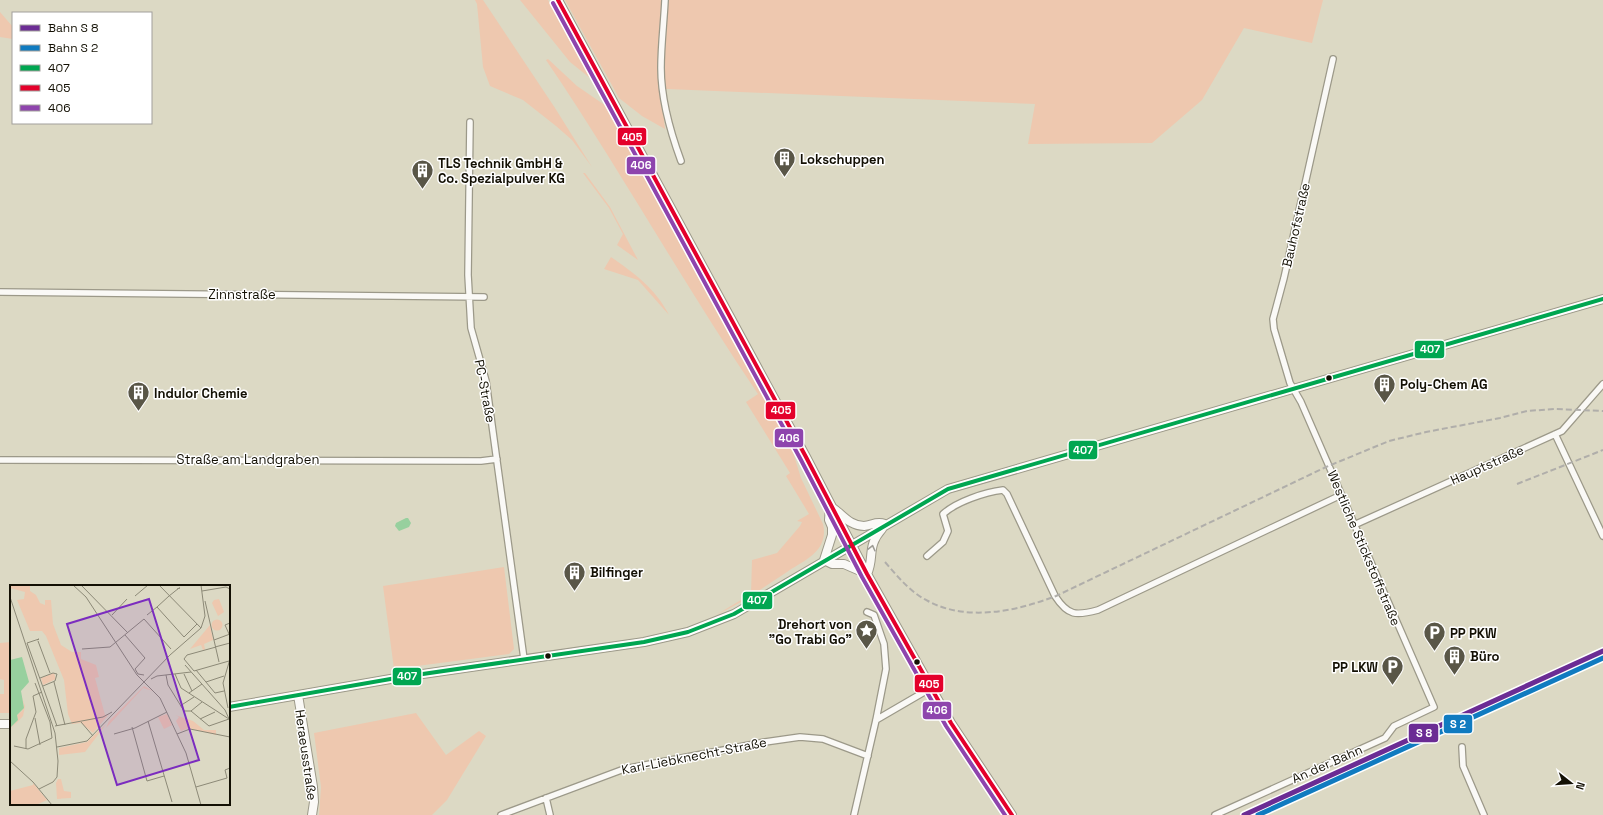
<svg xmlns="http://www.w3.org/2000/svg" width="1603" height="815" font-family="'Space Grotesk',sans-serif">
<rect width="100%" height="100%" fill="#dcd9c4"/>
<path fill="#eec8af" d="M475,0H483L555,108L592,167L572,140L556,126L523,100L490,86L483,67L477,4Z
M520,0H548L595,82L570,62Z
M565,0H1323L1312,43L1244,28L1202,100L1152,143L1028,144L1035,104L667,89L661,91L665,129L642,116L619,98Z
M0,12L13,27V39L0,37Z
M548,59L577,86L609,108L647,182L792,449L801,478L823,524C825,532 824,541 819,548C811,559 798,564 787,572C764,587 742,603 716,615L751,594L752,560L777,553L800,526L802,522L797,521L809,514L786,476L790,473L746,402L758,394C684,285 620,169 546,60Z
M583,173H585L610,207L638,260L617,245L623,234L609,208Z
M611,257C634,273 656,289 669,315L638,280L604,269Z
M504,567L514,649L509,654L394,669L383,586Z
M11,642V713H0V694H4V680L0,679V643Z
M416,713L446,755L479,731L486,736L447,800L432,815H319L321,787L314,733Z"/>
<path fill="#97d09e" d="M406,518H408L411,523L409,527L399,531L395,526L396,523Z"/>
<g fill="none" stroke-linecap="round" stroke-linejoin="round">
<defs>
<path id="street" d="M665,0C664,22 661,45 661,68C661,100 670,131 681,161
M470,122L468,275L471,328L486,381L524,659
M0,292L484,297
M1555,434L1603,536
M0,460L481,461L497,459
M1354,525L1562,431L1603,384
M927,556L943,542L948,531L943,514C956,502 985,492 1003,490L1007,494L1055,596C1068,616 1076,616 1098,610L1341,495
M876,720L931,688
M1462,747L1463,766L1484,815
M546,798L550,815
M501,815L624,769L765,742L800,737L823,739L868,756
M854,815L876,720L886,669L884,644L874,615L867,612
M1215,815L1385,738L1394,726L1434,707L1301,402L1290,383L1274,329L1273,319L1284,278L1333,59"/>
<path id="secondary" d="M558,0L806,457L867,574L951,723L1012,815
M833,508C843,515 850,526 864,526C873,525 876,521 885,524
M824,560L832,535V527L829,520L830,506
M824,560L832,564H844L867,574
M867,574C875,557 866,547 882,529
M298,695L313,787L314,802L312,815
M229,707L402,677L644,642L688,632L734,614L948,489L1603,299
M0,724H11"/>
</defs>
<use href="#street" stroke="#9c9989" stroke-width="8"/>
<use href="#secondary" stroke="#9c9989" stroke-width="10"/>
<use href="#street" stroke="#faf9f6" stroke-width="5.5"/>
<use href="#secondary" stroke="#faf9f6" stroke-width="8"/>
<path stroke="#b0aeaa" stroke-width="2" stroke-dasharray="6 3" stroke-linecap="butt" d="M1517,484L1603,450
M885,562C898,577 910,592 928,601C967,622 1017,611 1056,596L1326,467L1389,441L1426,432L1500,418L1527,411L1555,409L1603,411"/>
<defs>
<path id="bus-1" d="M229,707L402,677L644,642L688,632L734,614L948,489L1603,299"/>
<path id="bus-2" d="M558,0L806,457L867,574L951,723L1012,815"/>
<path id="bus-3" d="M553,3L801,460L862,577L946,726L1005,815"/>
</defs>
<use href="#bus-1" stroke="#fff" stroke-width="7"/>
<use href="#bus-2" stroke="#fff" stroke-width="7"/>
<use href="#bus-3" stroke="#fff" stroke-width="7"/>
<use href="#bus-1" stroke="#00a651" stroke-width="4"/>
<use href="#bus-2" stroke="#e4002b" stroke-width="4"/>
<use href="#bus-3" stroke="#8e44ad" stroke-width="4"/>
<defs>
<path id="rail-1" d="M1244,815L1603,651"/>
<path id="rail-2" d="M1258,815L1603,658"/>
</defs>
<use href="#rail-1" stroke="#fff" stroke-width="8"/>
<use href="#rail-2" stroke="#fff" stroke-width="8"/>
<use href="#rail-1" stroke="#6b2c94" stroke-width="5"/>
<use href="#rail-2" stroke="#107bc0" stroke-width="5"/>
</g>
<defs><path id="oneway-chevron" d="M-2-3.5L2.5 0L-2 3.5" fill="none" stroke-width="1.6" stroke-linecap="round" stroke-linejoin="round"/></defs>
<use stroke="#9e9c95" href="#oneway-chevron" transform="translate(872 548) rotate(-76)"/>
<defs>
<symbol id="building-pin" viewBox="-11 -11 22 30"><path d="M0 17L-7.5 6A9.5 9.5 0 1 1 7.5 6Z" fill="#595647" stroke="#fff"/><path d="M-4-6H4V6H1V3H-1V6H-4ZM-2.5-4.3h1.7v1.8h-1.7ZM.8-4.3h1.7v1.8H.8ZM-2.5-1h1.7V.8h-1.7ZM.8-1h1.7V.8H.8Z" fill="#fff"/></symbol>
<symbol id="sight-pin" viewBox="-11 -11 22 30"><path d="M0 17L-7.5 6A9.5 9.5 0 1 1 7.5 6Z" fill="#595647" stroke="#fff"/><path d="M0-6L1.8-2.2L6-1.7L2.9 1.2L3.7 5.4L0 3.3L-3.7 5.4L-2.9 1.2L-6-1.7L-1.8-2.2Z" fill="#fff"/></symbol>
<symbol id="parking-pin" viewBox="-11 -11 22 30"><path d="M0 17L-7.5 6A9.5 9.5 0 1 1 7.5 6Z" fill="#595647" stroke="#fff"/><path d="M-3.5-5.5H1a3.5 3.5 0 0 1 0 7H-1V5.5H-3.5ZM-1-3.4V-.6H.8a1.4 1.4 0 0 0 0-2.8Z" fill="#fff"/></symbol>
</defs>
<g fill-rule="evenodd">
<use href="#building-pin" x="772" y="146" width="25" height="34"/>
<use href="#building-pin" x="410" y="158" width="25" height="34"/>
<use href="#building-pin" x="1372" y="372" width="25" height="34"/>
<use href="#building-pin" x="126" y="380" width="25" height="34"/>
<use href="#building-pin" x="562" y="560" width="25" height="34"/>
<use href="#sight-pin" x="854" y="618" width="25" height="34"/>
<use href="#parking-pin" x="1422" y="620" width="25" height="34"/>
<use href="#building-pin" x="1442" y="644" width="25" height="34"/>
<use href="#parking-pin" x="1380" y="654" width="25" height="34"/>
</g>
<g fill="#131004" stroke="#fff" stroke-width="1.5">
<circle cx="1329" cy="378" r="3.5"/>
<circle cx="548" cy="656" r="3.5"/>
<circle cx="917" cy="662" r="3.5"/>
</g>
<g text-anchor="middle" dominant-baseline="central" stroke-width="3" stroke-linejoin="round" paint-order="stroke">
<g font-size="13" font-weight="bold" fill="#131004" stroke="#fff" text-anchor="start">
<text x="800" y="159">Lokschuppen</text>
<text x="438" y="163">TLS Technik GmbH &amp;<tspan x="438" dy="15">Co. Spezialpulver KG</tspan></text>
<text x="1400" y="384">Poly-Chem AG</text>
<text x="154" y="393">Indulor Chemie</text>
<text x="590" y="572">Bilfinger</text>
<text x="852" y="624" text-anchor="end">Drehort von<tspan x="852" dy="15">"Go Trabi Go"</tspan></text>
<text x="1450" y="633">PP PKW</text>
<text x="1470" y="656">Büro</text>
<text x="1378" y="667" text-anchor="end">PP LKW</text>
</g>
<g font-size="13" fill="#131004" stroke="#fff">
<text transform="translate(1296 225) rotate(-77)">Bauhofstraße</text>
<text x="242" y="294">Zinnstraße</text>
<text transform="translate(485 391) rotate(79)">PC-Straße</text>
<text x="248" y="459">Straße am Landgraben</text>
<text transform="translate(1487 465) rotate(-24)">Hauptstraße</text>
<text transform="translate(1364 548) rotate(67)">Westliche Stickstoffstraße</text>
<text transform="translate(306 755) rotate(82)">Heraeusstraße</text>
<text transform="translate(694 756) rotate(-11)">Karl-Liebknecht-Straße</text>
<text transform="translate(1327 764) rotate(-24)">An der Bahn</text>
</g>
</g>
<g transform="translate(10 585)">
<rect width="220" height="220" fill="#dcd9c4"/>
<path d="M0,0H20V6L26,10L30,18L35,20V15H41L43,39L51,60L62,67H71V74L86,80L89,92L85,93L95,130L99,129L83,148L71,138L62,139L58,129L54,95L36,51L32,46H20L7,15L14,14L15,7L0,3ZM209,14L214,27L208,31L202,18L204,15ZM201.5 40a5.5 5.5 0 1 1 11 0a5.5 5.5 0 1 1-11 0ZM200,40L203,55L194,59L195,64L193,65L191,60L180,64ZM44,88L46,94L33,100L31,93ZM134,101L143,106L133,103L96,143L99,136ZM14,104L11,110L15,121L13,131L0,145L8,135L7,130L12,126L14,120L11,110ZM157,129L162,140L154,144L148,132ZM165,130L183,136L194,145H206V150L179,143L171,146L166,136L169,132ZM97,138L75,167L49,170V163L77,157ZM48,194H51L54,206L61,207V213L42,214H41H47L46,198ZM23,198L37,215L26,220H0V206L23,200Z" fill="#eec8af"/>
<path d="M12,72L19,97L11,106L14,123L7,130L8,135L0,143V75Z" fill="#97d09e"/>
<path fill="none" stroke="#8c8977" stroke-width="1" d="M63,0L76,12L127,90L150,113L176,168L191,220M71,0L118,48M149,0L191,43M192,6L216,2L220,4M125,11L138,0M0,12L45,148L48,176L47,192L43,197L29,204M195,16L209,77M147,22L174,52L187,39M102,30L117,14M137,30L147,22L159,11L169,3H170L167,4M219,49L215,40L220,38M115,50L135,73L125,84L128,89L134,90M27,55L29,54L17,58L47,141M204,55L220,49M28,56L40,88M205,62L220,58M206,62L177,70L174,74L184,86L219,76M72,64L100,62L134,34L161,64M175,80L215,125L220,136M186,85L205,108L214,106M165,89L171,103L219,134M174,89L182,106M156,90L158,100L174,126H181L199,141L219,134M30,93L43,88L47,89L45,96L33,101M141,94L147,91L181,87M44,97L55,140M196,97L214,91M25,98L40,137L42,153M179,108L192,99M170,121L184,112M218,123L213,98L220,74M181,126L192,117M25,133L30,160M190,134L205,127M138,136L162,217M71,137L83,151M45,141L93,132L102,127M122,142L137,196L154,191M104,149L125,143L157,127M167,149L180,144L220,152M4,161L18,164L42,153M47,162L77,156L160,70L191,43L195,31L191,0M16,164V154L26,127L23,111L32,107M0,176L23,197L42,220M186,202L217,193L215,185L220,183"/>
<path fill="#7b2cbf" fill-opacity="0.15" stroke="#7b2cbf" stroke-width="2" d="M139,14L189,175L107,200L57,39Z"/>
<rect width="220" height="220" fill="none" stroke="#131004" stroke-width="2"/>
</g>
<g stroke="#fff" stroke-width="1.5">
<rect x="617" y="127" width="30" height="19" rx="4" fill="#e4002b"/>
<rect x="626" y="156" width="30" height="19" rx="4" fill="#8e44ad"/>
<rect x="1414" y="340" width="31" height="19" rx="4" fill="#00a651"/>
<rect x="765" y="401" width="31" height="19" rx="4" fill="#e4002b"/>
<rect x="774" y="428" width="30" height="20" rx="4" fill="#8e44ad"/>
<rect x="1068" y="440" width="30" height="20" rx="4" fill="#00a651"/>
<rect x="742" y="591" width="31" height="19" rx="4" fill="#00a651"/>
<rect x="392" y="667" width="30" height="19" rx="4" fill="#00a651"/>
<rect x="914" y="674" width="30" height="19" rx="4" fill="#e4002b"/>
<rect x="922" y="701" width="30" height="19" rx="4" fill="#8e44ad"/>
<rect x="1443" y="714" width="30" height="20" rx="4" fill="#107bc0"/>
<rect x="1408" y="723" width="31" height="20" rx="4" fill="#6b2c94"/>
</g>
<g font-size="11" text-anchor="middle" font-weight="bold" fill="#fff">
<text x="632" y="141">405</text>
<text x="641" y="169">406</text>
<text x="1430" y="353">407</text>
<text x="781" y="414">405</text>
<text x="789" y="442">406</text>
<text x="1083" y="454">407</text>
<text x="757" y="604">407</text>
<text x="407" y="680">407</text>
<text x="929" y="688">405</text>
<text x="937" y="714">406</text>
<text x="1458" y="728">S 2</text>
<text x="1424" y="737">S 8</text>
</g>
<rect x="12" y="12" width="140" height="112" fill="#ffffff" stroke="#a19f9b"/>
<rect x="20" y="25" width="20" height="6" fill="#6b2c94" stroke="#a19f9b"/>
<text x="48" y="32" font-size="12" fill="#131004">Bahn S 8</text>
<rect x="20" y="45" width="20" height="6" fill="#107bc0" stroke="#a19f9b"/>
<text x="48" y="52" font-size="12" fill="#131004">Bahn S 2</text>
<rect x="20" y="65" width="20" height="6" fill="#00a651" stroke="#a19f9b"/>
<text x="48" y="72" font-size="12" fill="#131004">407</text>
<rect x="20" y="85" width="20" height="6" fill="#e4002b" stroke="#a19f9b"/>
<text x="48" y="92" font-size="12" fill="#131004">405</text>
<rect x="20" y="105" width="20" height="6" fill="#8e44ad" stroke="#a19f9b"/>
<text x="48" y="112" font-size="12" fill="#131004">406</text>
<g transform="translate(1571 783) rotate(107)" stroke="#ffffff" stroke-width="3" paint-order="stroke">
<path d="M0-3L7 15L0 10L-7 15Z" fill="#131004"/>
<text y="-6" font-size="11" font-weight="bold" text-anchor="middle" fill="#131004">N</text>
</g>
</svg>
